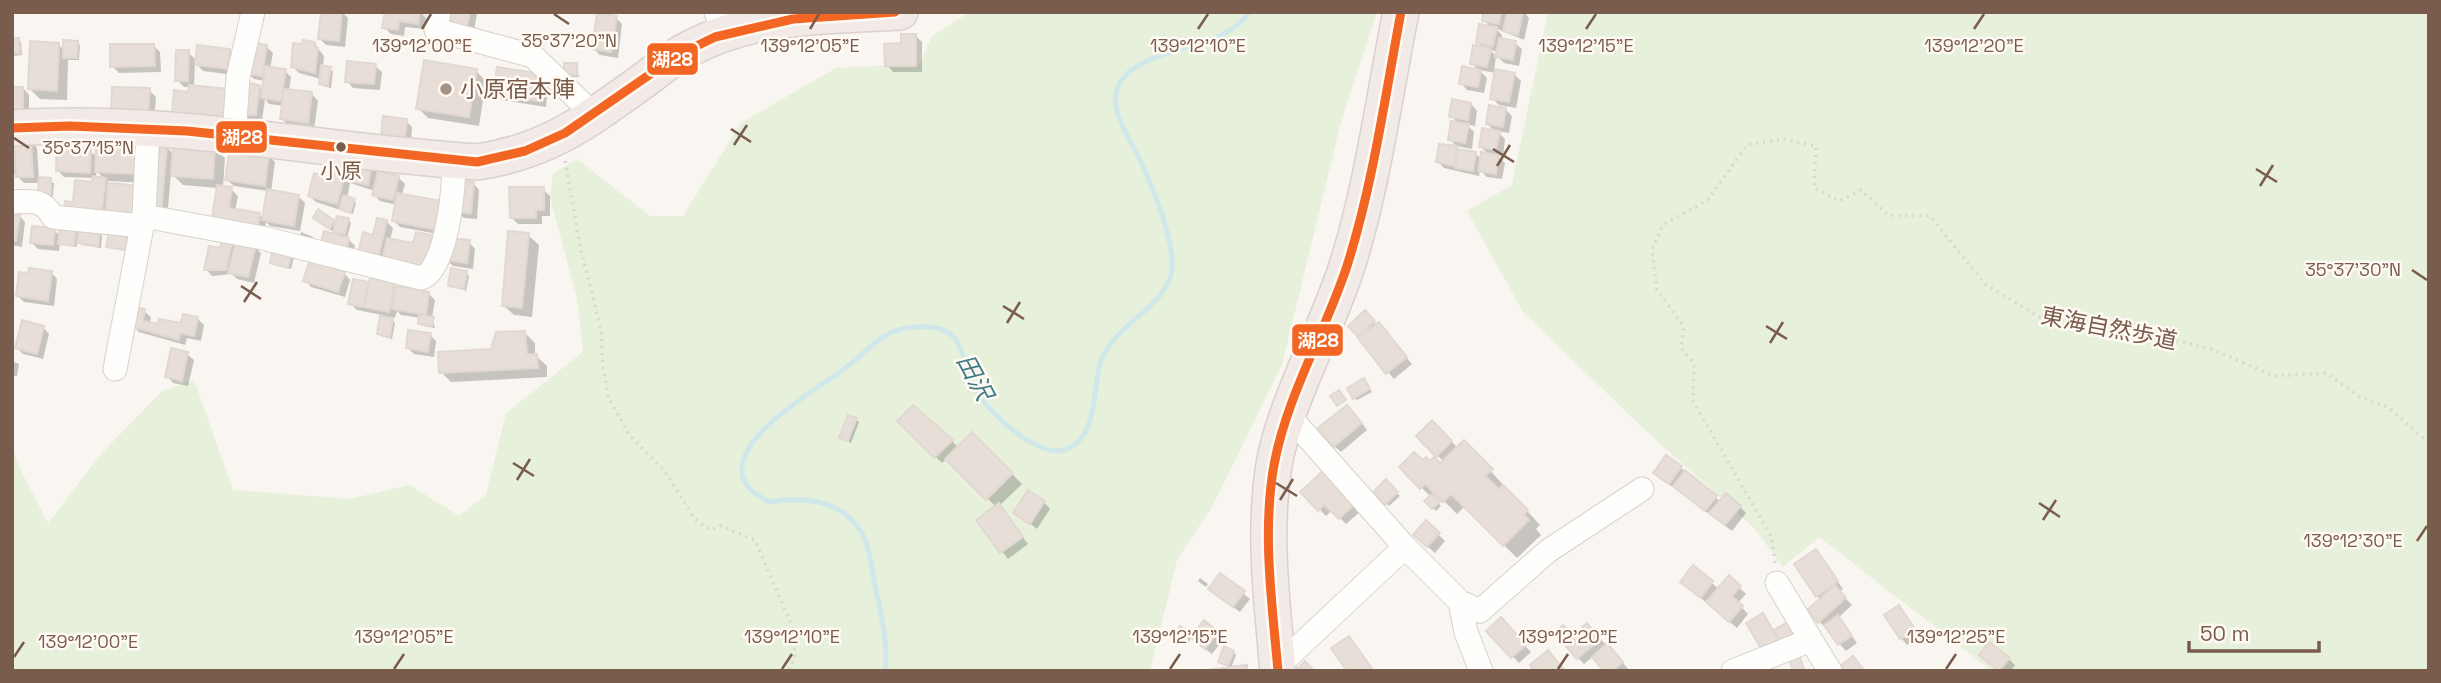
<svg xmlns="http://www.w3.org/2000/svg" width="2441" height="683" font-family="'Space Grotesk','Noto Sans JP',sans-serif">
<rect width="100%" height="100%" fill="#f9f5f0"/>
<path fill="#e7f0db" d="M970,12H1377L1341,122L1282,365L1212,507L1177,560L1150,671H12V444L19,467L48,523L102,453L162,391L194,380L233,490L350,499L410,485L459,516L486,495L506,413L583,352L577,299L550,197L553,174L577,159L650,216H683L741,123L836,68L920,64L932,36Z
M1548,12H2429V671H1992L1819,537L1783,567L1754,528L1645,430L1523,312L1467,211L1512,185Z"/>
<path fill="#0003" fill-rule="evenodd" d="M322,12H342L348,18L345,47L326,45L320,39Z
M386,12H420L426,18L424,29L405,27L404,36L391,34L384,27Z
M451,12L477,14L473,36Z
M1485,12H1524L1529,18L1524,40L1495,28L1502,35L1501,40L1515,43L1522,49L1519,66L1504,63L1497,56L1498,52L1490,50L1496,56L1494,71L1514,74L1521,81L1516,108L1499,105L1492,98L1496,73L1479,70L1487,78L1484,93L1467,90L1461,83L1479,71L1472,63L1483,48L1478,42L1491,28L1484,20Z
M616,18L622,24L618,58L600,55L594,49Z
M915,35L922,42V72H893L887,65Z
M12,40L21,42L22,55L12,56Z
M77,42L80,45L79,60H68L67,100L40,99L30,89L58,44L65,51Z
M315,44L324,56L323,67L333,71L331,88L323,86L321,79L299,73L292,66Z
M153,45L160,52L161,72L119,73L112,66Z
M266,46L273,53L270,69L285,71L291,77L289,91L312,94L318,101L314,129L288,125L282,119L284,106L269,104L265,99L262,121L243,120L190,94L191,87H184L177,80L188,52L197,61L229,51L236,57L234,75L203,71L195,62L194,87L229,90L259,86L263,91L265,81L254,79L247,72Z
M576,65L579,77H568L566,74Z
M375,66L382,72L380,90L353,88L347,81Z
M498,69L549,82L546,107L502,100L495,94Z
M476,71L486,81L479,126L428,118L418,108Z
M23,88L29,95V123H12Z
M149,90L156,97L154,121L112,112Z
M1471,104L1477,111L1475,126L1466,124L1474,132L1472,149L1456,146L1450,139L1459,124L1451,116Z
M1506,110L1512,116L1509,133L1497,131L1505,139L1503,156L1497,155L1505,163L1502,179L1487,177L1480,170L1479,176L1444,168L1438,162L1456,148L1475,153L1482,160L1489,155L1481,147L1496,132L1487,124Z
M406,121L412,127L411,145L389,143Z
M31,141L37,148L39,179L54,183L53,196H43L40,183H24L14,173L12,178V151L16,155Z
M98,141L148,183L107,181L143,225L74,204L93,184L94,178L64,177L58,171L90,151L97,157ZM96,171L105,179L96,178Z
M166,146L174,155L214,148L225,158L223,188L231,189L238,196L235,211L259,215L264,219L268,191L234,186L227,180L268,155L275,162L271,192L298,196L305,203L300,231L270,226L266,222L263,239L219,232L218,188L183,185L171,173L167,220L156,219Z
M372,167L379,175L399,178L405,184L402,195L443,235L400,227L394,221L397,205L380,201L374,195L375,191L350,183L347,198L356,203L353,214L316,202L310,196L332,180L344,176L347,180Z
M473,183L479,190L477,219L464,218L457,212Z
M543,189L550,196V216H542V224H518L511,217Z
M12,215H19L25,222L22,247L12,245Z
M318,220L336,225L348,220L351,223L347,238L355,246L351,261L341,238Z
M378,220L387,222L393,228L390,240L444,248L366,260Z
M75,229L80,234L100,233L102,236L101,248L82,245L77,241V247L60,243L59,251L38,249L32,243L54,230L61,237Z
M301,232L313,237L311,248L299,243Z
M528,235L539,245L532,317L514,315L503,305Z
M126,237L129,240L127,252L108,246Z
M469,242L475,249L473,269L453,266L447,260Z
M231,244L236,248L255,247L261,253L254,283L237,279L232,274L212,276L206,269Z
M275,250L294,257L291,269L272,263Z
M51,272L57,279L54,306L24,302L18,296Z
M344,273L350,280L345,297L311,287L305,280Z
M466,273L469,276L466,291L450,285Z
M355,281L429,294L435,300L432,318L435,328L423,326L421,318L401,315L397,311L395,318L389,317L395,323L392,339L381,336L378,333L382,315L357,310L350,303Z
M144,311L151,317L150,324L183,326L197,318L204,325L201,341L187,338L185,345L139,332L132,325Z
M1365,312L1412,364L1394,379L1350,326Z
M43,327L49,334L43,359L23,354L17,348Z
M525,333L535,343V355L547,366V377L451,382L441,372Z
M430,335L436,341L434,357L414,354L407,347Z
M187,354L194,360L188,386L173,383L167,376Z
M12,361L19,364L17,376H12Z
M1366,383L1372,392L1357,400L1354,398Z
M1354,413L1367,430L1341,452L1334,446Z
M856,420L859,422L851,443L844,440L841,437Z
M899,421L952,441L959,448L972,434L1022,484L999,506L1028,544L1008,559L978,520L996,507L947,458L942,463Z
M1432,422L1458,448L1464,442L1540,525L1536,529L1541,535L1517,558L1465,506L1457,514L1439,496L1436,500L1441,506L1436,511L1427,501L1431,497L1401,467L1423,463L1440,466L1444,462L1418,436Z
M1680,467L1721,502L1740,507L1746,513L1732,531L1662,479Z
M1324,472L1361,511L1346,524L1332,510L1326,516L1303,492Z
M1386,482L1400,496L1389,506L1375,492Z
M1044,502L1050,509L1037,529L1015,512Z
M1426,523L1445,541L1435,553L1421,541Z
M1816,551L1843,589L1839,592L1852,605L1838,618L1857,643L1846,651L1819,621L1821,600L1817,596Z
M1693,568L1719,589L1729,578L1746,594L1738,603L1748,614L1737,628L1689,588Z
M1220,575L1250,599L1240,612L1217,595Z
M1200,578L1208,584L1206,587L1198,581Z
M1899,607L1920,636L1907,645L1901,638Z
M1500,620L1531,652L1519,663L1489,631Z
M1593,632L1614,652L1628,669L1606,671L1594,656L1584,664L1578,658L1573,637Z
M1217,633L1223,640L1212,654L1199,644Z
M1190,635L1192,637L1187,645L1178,640Z
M1233,652L1236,655L1231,668L1220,661Z
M2009,659L2015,665L2011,671H1999L1988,662Z"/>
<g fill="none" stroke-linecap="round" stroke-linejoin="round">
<path stroke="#d0e8ea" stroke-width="5" d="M885,671C888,642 882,618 876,590C872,571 870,543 858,527C837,499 801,497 769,502C757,495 743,487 742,472C739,433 817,389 844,369C858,359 871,344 886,335C893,331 907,327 916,327C929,326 947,327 955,339C963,349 968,374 976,390C988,412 1041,463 1069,448C1099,434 1092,387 1101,361C1115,324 1167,306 1172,270C1175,241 1153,188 1140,160C1131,140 1110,113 1117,90C1131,44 1225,54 1249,12"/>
</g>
<path fill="#e6ded7" stroke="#e2d8d2" stroke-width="2" d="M321,12H342L339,41L318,39Z
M385,12H420L418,24L399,21L398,30L382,28Z
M449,12H470L466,31L447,27Z
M1483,12H1501L1499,24L1482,21Z
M1507,12H1523L1518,35L1503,31Z
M597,13L617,16L611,52L592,49Z
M1479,24L1497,27L1493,46L1476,43Z
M901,34H916V66H885L884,44L901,43Z
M12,38H19L20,53H12Z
M1499,38L1516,41L1513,60L1495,57Z
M63,40L78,41L77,58H63Z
M303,40L315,42V48H318L315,73L291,67L293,43L302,44Z
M30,41L59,43L57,91L28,89Z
M251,42L267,45L262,76L245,73Z
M110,44H154L155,66L110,67Z
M197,45L230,49L228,69L195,65Z
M1473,45L1491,48L1487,67L1470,64Z
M176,50H189L188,81H175Z
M424,60L477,69L469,117L416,109Z
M347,61L376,64L374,84L345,82Z
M564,63H577V75H564Z
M321,65L331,67L328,86L319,84Z
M265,66L286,69L281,101L261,98Z
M1462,66L1481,70L1478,87L1459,84Z
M497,67L544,74L540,101L493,94Z
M1495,69L1515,73L1509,102L1490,99Z
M242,82L260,85L256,115L235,114Z
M189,85L230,89L227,119L172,114L174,90L188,92Z
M12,87H23V118L12,117Z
M112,87L150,88L148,115L111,113Z
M284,89L312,92L308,123L280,119Z
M1452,99L1471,103L1468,120L1449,117Z
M1489,105L1506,108L1503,127L1486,124Z
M383,116L407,119L405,140L381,137Z
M1451,121L1469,124L1465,143L1448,140Z
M1482,128L1500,131L1496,150L1479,147Z
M31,139L33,177H16L14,140Z
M96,139L139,141L138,174L95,172Z
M57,143L91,149L90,173L56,171Z
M173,143L215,146L213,179L171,176Z
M153,144L167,145L161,214L147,213Z
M1439,144L1457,146L1454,166L1436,162Z
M230,148L269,153L265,186L225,180Z
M1458,149L1476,152L1473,171L1455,168Z
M1481,152L1499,155L1496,174L1478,171Z
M349,161L372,166L368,185L345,180Z
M333,171L345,175L337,204L308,196L314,173L331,178Z
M378,171L399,176L393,200L372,195Z
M93,176L106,178L101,218L64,213L65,201L73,202L75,180L92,182Z
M39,177L51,178V194H38Z
M458,181L474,182L471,213L455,212Z
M108,183L140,186L137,219L105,216Z
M217,185L232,187L229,208L260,213L257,233L211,226Z
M509,187H544V210H536V218H510Z
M267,189L299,195L294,226L262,220Z
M397,193L442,201L437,230L392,221Z
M343,195L355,199L350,213L339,209Z
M318,209L335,221L329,229L313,218Z
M12,213L20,214L16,241L12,240Z
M337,216L349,218L345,234L333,232Z
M377,218L387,220L378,259L358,254L363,232L373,235Z
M32,226L55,228L53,245L30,243Z
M60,226L76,228L74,246L58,244Z
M79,228L100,231L98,246L77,243Z
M324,231L349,238L345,256L320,247Z
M508,231L529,233L522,308L502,306Z
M109,232L127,235L125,250L106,247Z
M416,232L435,236L428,271L382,261L387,238L413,243Z
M447,238L470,240L467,263L445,260Z
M222,240L232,242L226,270H204L209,246L220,248Z
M236,240L256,245L248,277L228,273Z
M273,248L292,252L288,268L270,263Z
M310,260L345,272L338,292L303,281Z
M29,268L52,271L48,301L16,296L19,272L28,273Z
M451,268L467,271L464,289L448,286Z
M370,278L395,283L389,312L364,307Z
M353,279L368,282L363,307L348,304Z
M396,286L429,292L426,315L392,309Z
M134,307L145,309L143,321L158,324L159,319L181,323L183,314L198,317L194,336L180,333L179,340L130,326Z
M1365,310L1375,321L1358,337L1348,326Z
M419,315L434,317L432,326L418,324Z
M380,316L393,318L390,337L377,334Z
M22,320L44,326L37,354L15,348Z
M1379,322L1407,357L1386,374L1358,338Z
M408,330L431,333L428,352L406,348Z
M525,331L527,354H537L538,368L439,373L438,352L491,349L496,332Z
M171,348L188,352L182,381L165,377Z
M1364,378L1370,389L1353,399L1347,388Z
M1339,390L1346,400L1337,406L1330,396Z
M913,405L953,440L934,458L897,421Z
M1347,405L1362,423L1333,447L1318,428Z
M848,415L857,418L848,441L839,438Z
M1432,420L1452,441L1436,457L1416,436Z
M972,432L1013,473L986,500L945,459Z
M1464,440L1493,469L1485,476L1499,489L1503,485L1528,510L1524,515L1529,520L1503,546L1451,494L1443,502L1425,484L1420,489L1399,467L1414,452L1423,460L1426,457L1430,461L1434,457L1440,463Z
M1666,455L1682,466L1669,484L1653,473Z
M1324,470L1356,503L1339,519L1324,505L1318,511L1300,492Z
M1685,470L1717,496L1705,511L1673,486Z
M1386,479L1398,492L1385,505L1373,492Z
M1028,490L1045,501L1030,524L1013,513Z
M1726,493L1741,506L1725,525L1709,513Z
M1432,494L1440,502L1432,509L1424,501Z
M999,503L1023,537L1000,553L976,520Z
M1426,520L1440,533L1427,547L1413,535Z
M1816,549L1838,581L1816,597L1794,564Z
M1693,565L1713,581L1701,598L1680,582Z
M1220,573L1245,591L1233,607L1208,589Z
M1729,575L1741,586L1732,596L1743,606L1729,622L1706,602Z
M1835,585L1846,598L1818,623L1807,610Z
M1899,605L1915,629L1900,639L1884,615Z
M1763,613L1782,646L1765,655L1746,623Z
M1838,615L1852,636L1838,645L1824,625Z
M1501,617L1526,645L1511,658L1486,631Z
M1204,620L1218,632L1205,649L1191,637Z
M1791,620L1801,638L1785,648L1774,630Z
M1587,623L1600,639L1577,659L1554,633L1563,625L1573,635Z
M1180,626L1191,633L1184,644L1173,637Z
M1349,636L1373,670L1372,671H1347L1331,648Z
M1989,642L2010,658L1999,671L1979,655Z
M1607,643L1623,662L1612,671H1604L1592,657Z
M1224,646L1234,651L1228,666L1218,662Z
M1548,650L1565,671H1534L1530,665Z
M1799,655L1804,669L1793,671L1789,659Z
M1853,656L1864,670L1834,671Z
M1305,661L1314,671H1295Z
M1247,665V671H1200Z"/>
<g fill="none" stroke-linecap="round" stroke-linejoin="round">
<defs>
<path id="minor" d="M439,12L436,30L533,56L594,115
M716,12L724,33
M234,137L238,77L253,12
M12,202C32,201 43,199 53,217L142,226
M144,216L263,238L421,278C446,272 456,184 453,161
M115,369L144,216L148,129
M1289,416L1405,547L1460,602L1480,611L1548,551L1642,489
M1460,602L1466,632L1481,671
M1811,640L1830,671
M1277,667L1405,547
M1733,671L1811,640L1777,583"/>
<path id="highway" d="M12,128C168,117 323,152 477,162C547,152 587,121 643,81C658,70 674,56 691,48C755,14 829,16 900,12
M1278,671C1272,603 1263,532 1274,465C1285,402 1327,329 1347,266C1373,184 1384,96 1401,12"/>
</defs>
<use href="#minor" stroke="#d7d1cb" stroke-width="25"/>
<use href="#highway" stroke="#dad1cc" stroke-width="38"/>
<path stroke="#dcd5d0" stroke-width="3.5" stroke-dasharray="2 5" stroke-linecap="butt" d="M565,161L581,250L601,330L603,368L609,399L630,436L663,469L695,519L710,530L721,526L755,540L793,628L795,655L789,671
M1775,563L1772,538L1693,401L1694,363L1681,348L1684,327L1657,290L1652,250L1663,225L1708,200L1747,145L1784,139L1816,146L1814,188L1839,201L1861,190L1888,215L1930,216L1985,284L2039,317L2105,323L2211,349L2274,376L2326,373L2358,396L2388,407L2429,443"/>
<use href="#minor" stroke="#fefefd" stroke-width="23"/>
<use href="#highway" stroke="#f2eae7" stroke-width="35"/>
<defs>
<path id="bus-1" d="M12,128L70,126L187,131L477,162L525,151L565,133L678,55L715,37L793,19L895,12
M1278,671C1272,603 1262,532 1274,465C1287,395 1325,333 1347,266C1373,184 1385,97 1401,12"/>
</defs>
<use href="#bus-1" stroke="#fffaf3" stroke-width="14"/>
<use href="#bus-1" stroke="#f26522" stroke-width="9"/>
</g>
<path fill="none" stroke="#7a5c4d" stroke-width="2.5" d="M554,14L569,24M422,29L431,14M810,29L819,14M1198,29L1208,14M1586,29L1596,14M1974,29L1984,14M731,129L751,142M14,138L29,148M734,145L747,125M1493,149L1514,162M1497,166L1510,145M2256,169L2277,182M2260,186L2273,165M2412,270L2427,280M241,286L261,299M244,302L257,282M1003,306L1024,319M1007,323L1020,302M1766,326L1787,339M1770,343L1783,322M513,463L534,476M517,480L530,459M1276,483L1297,496M1280,500L1293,479M2039,503L2060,517M2043,520L2056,500M2417,541L2427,526M14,657L24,642M394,669L404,654M782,669L792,654M1170,669L1180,654M1558,669L1568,654M1946,669L1956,654"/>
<circle fill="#a69286" stroke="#fffaf3" stroke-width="2.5" cx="446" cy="89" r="7"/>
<circle fill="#7a5c4d" stroke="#fffaf3" stroke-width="2.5" cx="341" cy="147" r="6"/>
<g text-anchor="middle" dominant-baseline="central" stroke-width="5" stroke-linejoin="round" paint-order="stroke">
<g font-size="21" fill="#7a5c4d" stroke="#fffaf3">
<text x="341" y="170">小原</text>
</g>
<g font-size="23" fill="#7a5c4d" stroke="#fffaf3" text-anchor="start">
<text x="460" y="89">小原宿本陣</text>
</g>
<g font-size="23" fill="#7a5c4d" stroke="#fffaf3">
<text transform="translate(2109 328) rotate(11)">東海自然歩道</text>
</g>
<g font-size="24" font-style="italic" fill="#437c86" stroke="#fffaf3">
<text transform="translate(975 377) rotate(62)">田沢</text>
</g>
</g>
<g font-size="18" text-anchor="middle" fill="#7a5c4d" stroke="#fffaf3" stroke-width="5" stroke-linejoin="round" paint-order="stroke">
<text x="569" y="47">35°37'20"N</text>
<text x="422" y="52">139°12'00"E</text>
<text x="810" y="52">139°12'05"E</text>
<text x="1198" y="52">139°12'10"E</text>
<text x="1586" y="52">139°12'15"E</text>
<text x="1974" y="52">139°12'20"E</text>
<text x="88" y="154">35°37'15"N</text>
<text x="2353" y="276">35°37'30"N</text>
<text x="2353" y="547">139°12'30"E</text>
<text x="404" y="643">139°12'05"E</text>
<text x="792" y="643">139°12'10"E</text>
<text x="1180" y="643">139°12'15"E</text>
<text x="1568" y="643">139°12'20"E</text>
<text x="1956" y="643">139°12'25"E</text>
<text x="88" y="648">139°12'00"E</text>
</g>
<g stroke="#fffaf3" stroke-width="2.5">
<rect x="646" y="42" width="53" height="34" rx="7" fill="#f26522"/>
<rect x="215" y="120" width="53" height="34" rx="7" fill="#f26522"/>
<rect x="1291" y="323" width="53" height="34" rx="7" fill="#f26522"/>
</g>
<g font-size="19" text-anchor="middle" font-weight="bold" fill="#fff">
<text x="672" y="66">湖28</text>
<text x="242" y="144">湖28</text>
<text x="1318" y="347">湖28</text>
</g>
<rect width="2441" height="683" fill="none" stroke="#7a5c4d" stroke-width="28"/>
<path d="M2189 641v10h130v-10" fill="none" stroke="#7a5c4d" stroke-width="3.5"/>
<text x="2200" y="641" font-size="21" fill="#7a5c4d" stroke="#fffaf3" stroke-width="5" paint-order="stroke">50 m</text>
</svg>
